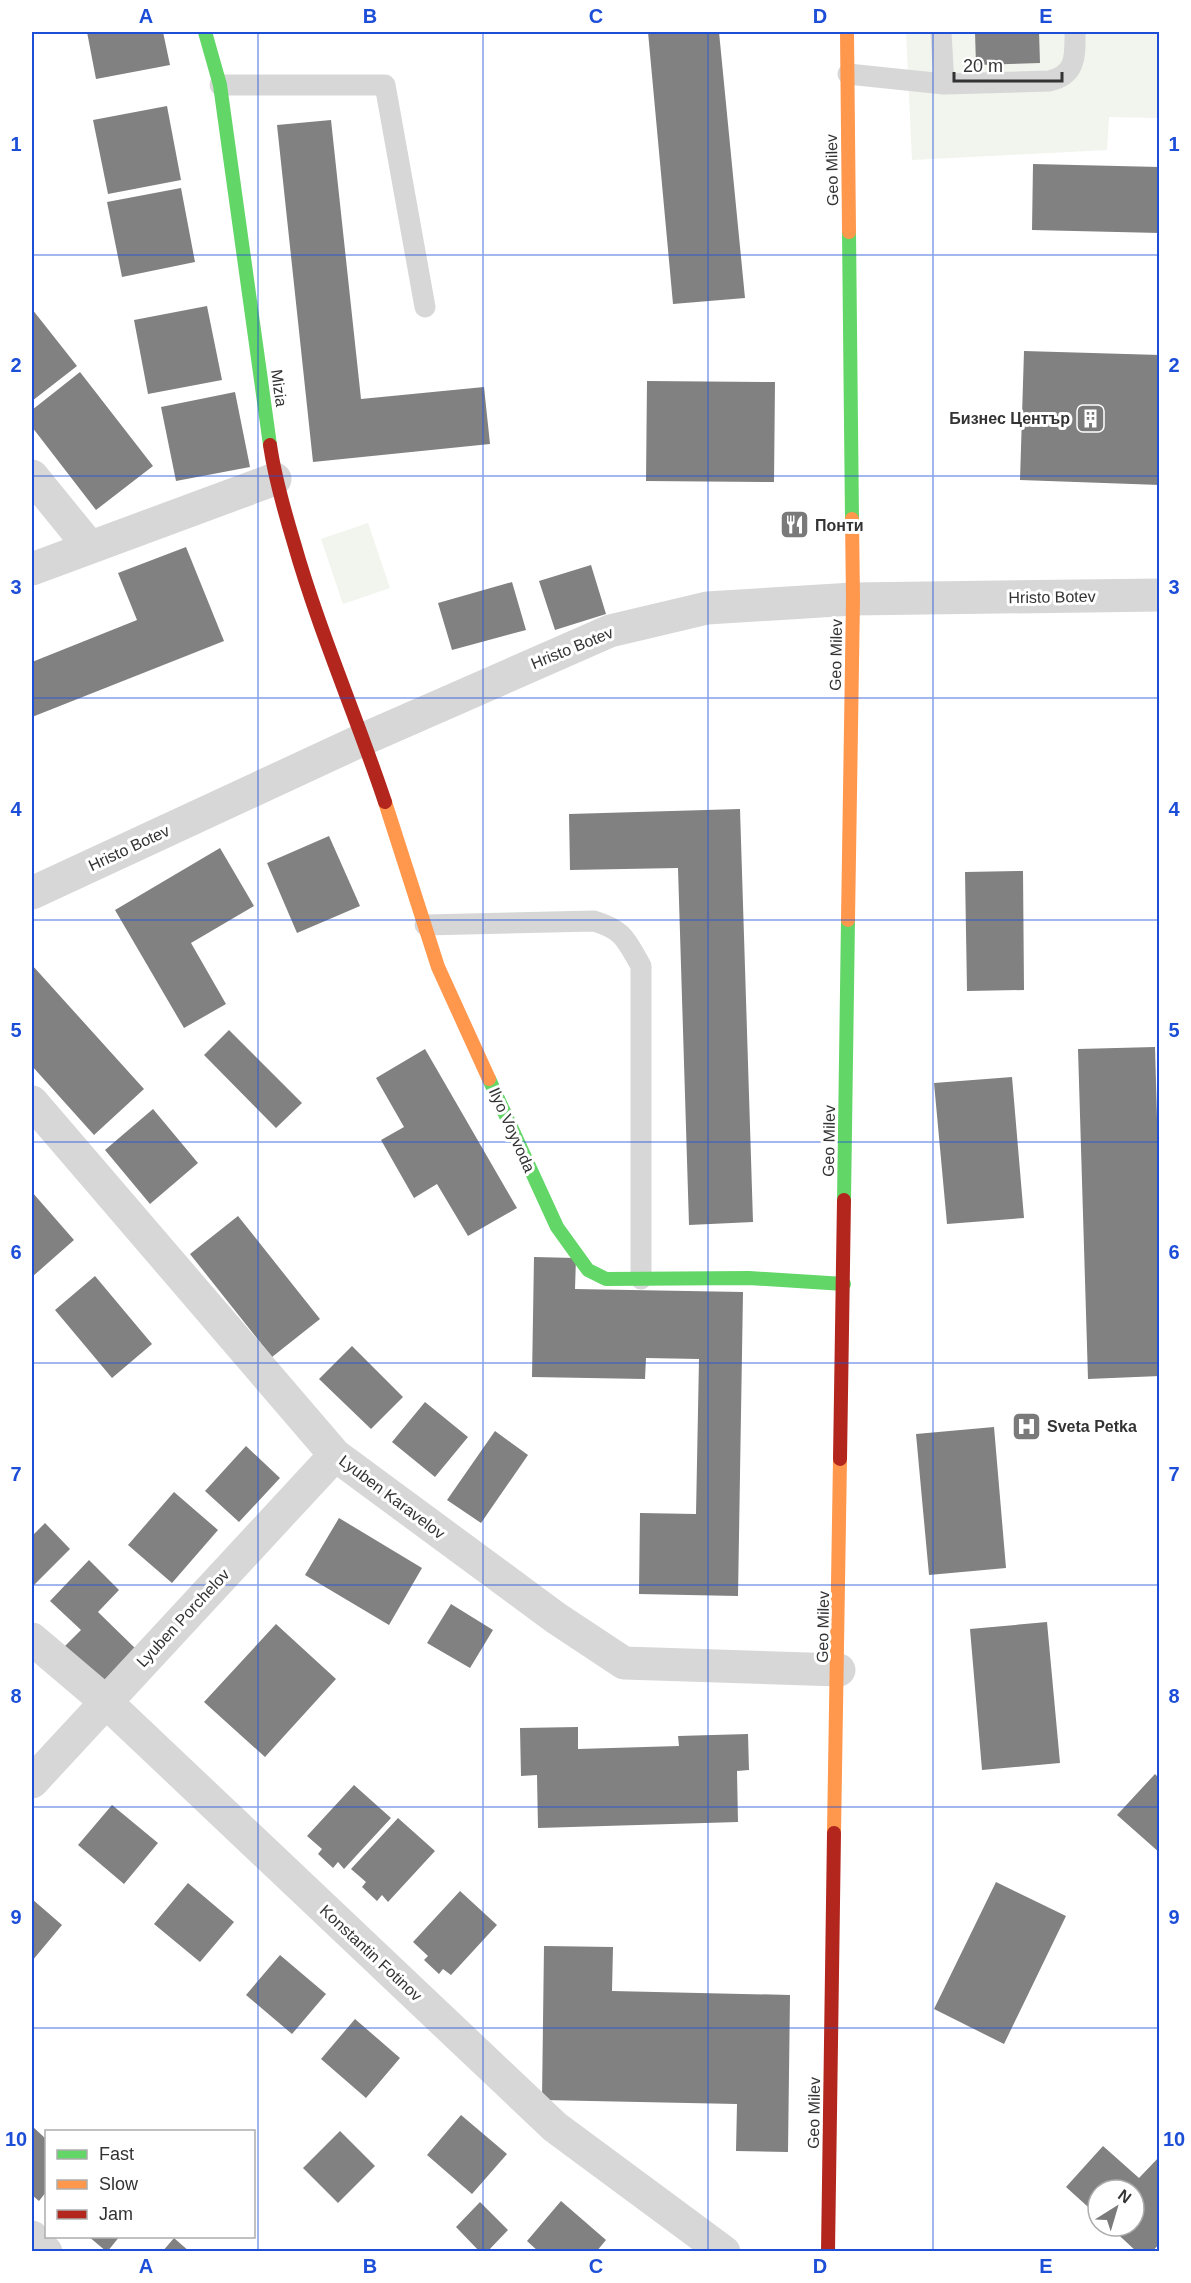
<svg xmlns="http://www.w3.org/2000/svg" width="1191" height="2283" font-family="Helvetica,sans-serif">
<rect width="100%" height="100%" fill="#fff"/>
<path fill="#f1f5ed" d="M906,32H1159V118L1109,117L1107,150L912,160Z
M368,523L390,588L343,604L321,539Z"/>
<path fill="#818181" d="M87,32H163L170,65L96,79Z
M648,32H719L745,298L673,304Z
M975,32H1039L1040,63L976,65Z
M167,106L181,180L108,194L93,120Z
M331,120L361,399L484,387L490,444L313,462L277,125Z
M1033,164L1160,167V233L1032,230Z
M181,188L195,262L122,277L107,202Z
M207,306L222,380L148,394L134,320Z
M32,309L77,366L32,401Z
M1024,351L1160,355V485L1020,480Z
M80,372L153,466L96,510L32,427V410Z
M647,381L775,382L774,482L646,481Z
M235,392L250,467L176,481L161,407Z
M186,547L224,641L32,717V662L137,620L118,573Z
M591,565L606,614L555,630L539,581Z
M512,582L526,630L452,650L438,603Z
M740,809L753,1222L689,1225L678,868L570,870L569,814Z
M329,836L360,906L297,933L267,863Z
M220,848L254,906L191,943L226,1004L184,1028L115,910Z
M1023,871L1024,990L967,991L965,872Z
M32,965L144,1089L94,1135L32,1066Z
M229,1030L302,1103L276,1128L204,1055Z
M1155,1047L1160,1223V1376L1088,1379L1078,1049Z
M425,1049L517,1208L468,1236L437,1184L414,1198L381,1140L404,1127L376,1078Z
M1012,1077L1024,1218L947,1224L934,1083Z
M153,1109L198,1163L150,1204L105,1150Z
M32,1192L74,1240L32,1277Z
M238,1216L320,1319L272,1357L190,1254Z
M534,1257L576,1258L575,1289L743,1292L738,1596L639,1594L640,1513L696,1514L699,1359L646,1358L645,1379L532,1377Z
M95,1276L152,1344L112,1378L55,1310Z
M352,1346L403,1397L371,1429L319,1379Z
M425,1402L468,1437L435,1477L392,1442Z
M994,1427L1006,1568L929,1575L916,1434Z
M495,1431L528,1455L481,1523L447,1500Z
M246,1446L280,1478L239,1522L205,1491Z
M174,1492L218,1530L172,1583L128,1545Z
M339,1518L422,1568L389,1625L305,1575Z
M45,1523L70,1549L32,1587V1536Z
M89,1560L119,1590L98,1612L137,1650L101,1687L62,1649L81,1630L50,1601Z
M451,1604L493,1630L470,1668L427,1643Z
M1047,1622L1060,1763L982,1770L970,1629Z
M276,1624L336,1679L265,1757L204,1702Z
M578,1727V1749L679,1746L678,1736L748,1734L749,1770L737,1771L738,1822L538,1828L537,1775L521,1776L520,1728Z
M1155,1774L1160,1779V1853L1117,1815Z
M354,1785L391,1818L344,1869L338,1862L333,1868L318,1854L322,1849L307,1836Z
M112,1805L158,1843L124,1884L78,1845Z
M398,1818L435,1851L388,1902L382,1895L377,1901L362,1887L366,1882L351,1869Z
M996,1882L1066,1916L1004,2044L934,2009Z
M188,1883L234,1922L200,1962L154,1924Z
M460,1891L497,1925L451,1975L443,1969L439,1974L424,1960L428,1956L413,1942Z
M32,1899L62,1925L32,1961Z
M544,1946L613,1947L612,1991L790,1995L788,2152L736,2151L737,2104L542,2100Z
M280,1955L326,1994L292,2034L246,1995Z
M355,2019L400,2058L366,2098L321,2059Z
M461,2115L507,2154L472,2194L427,2155Z
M32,2126L46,2139V2192L39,2201L32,2195Z
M340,2131L375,2166L338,2203L303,2168Z
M1103,2146L1139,2178L1160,2156V2243L1152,2252H1137L1109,2226H1134V2190H1098V2216L1066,2187Z
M561,2201L606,2240L596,2252H539L527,2241Z
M480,2202L508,2230L487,2252H480L456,2227Z
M88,2236H120L107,2252Z
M174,2238L190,2252H162Z"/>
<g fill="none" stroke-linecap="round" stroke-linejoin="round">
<path stroke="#d7d7d7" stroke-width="21" d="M848,74L944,84L941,32
M944,84L1049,81C1077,75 1075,55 1075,32
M220,85H385L425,307
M425,925L594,921C624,930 626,940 641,966V1279"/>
<path stroke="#d7d7d7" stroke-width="33" d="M32,476L89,546
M32,569L275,479
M32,893L364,739L610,631L707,608L853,599L1160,595
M32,1102L335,1455L556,1618L624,1663L839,1670
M32,1639L105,1701L555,2127L724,2252
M32,1782L335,1455
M32,2237L46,2252"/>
<path stroke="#63d668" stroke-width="14" d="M205,32L220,85L270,445
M849,232L852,519
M489,1079L557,1227L588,1270L606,1279L749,1278L844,1284
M844,1200L848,920"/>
<path stroke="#ff974d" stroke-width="14" d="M847,32L849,232
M385,802L438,967L489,1079
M848,920L853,599L852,519
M834,1833L840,1459"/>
<path stroke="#b3261e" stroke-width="14" d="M270,445C275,479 284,510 294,543C319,631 356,715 385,802
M840,1459L844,1200
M828,2252L834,1833"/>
</g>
<path fill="none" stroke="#1d4ed8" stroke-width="1.5" stroke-opacity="0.55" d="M258,32V2252M483,32V2252M708,32V2252M933,32V2252M32,255H1160M32,476H1160M32,698H1160M32,920H1160M32,1142H1160M32,1363H1160M32,1585H1160M32,1807H1160M32,2028H1160"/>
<defs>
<symbol id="building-square" viewBox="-11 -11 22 22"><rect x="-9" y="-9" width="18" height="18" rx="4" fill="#7a7a7a" stroke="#fff"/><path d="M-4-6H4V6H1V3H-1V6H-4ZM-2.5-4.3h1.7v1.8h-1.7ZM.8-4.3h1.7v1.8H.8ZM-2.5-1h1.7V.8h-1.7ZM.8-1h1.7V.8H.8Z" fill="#fff"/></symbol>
<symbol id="restaurant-square" viewBox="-11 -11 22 22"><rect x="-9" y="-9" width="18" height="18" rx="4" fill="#7a7a7a" stroke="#fff"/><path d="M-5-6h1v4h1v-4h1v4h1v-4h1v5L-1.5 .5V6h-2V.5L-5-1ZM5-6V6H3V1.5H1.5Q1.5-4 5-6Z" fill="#fff"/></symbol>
<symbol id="hospital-square" viewBox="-11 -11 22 22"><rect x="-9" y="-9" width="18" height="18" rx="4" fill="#7a7a7a" stroke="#fff"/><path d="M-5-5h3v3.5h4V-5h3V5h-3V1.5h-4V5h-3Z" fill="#fff"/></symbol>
</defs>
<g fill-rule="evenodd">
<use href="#building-square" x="1074" y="402" width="33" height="33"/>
<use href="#restaurant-square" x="778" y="508" width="33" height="33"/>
<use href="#hospital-square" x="1010" y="1410" width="33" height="33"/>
</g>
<g text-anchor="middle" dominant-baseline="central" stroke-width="6" stroke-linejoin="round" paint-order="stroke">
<g font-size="16" fill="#333" stroke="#fff">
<text transform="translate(832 170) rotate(-91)">Geo Milev</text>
<text transform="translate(279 388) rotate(82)">Mizia</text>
<text transform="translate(1052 597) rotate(-1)">Hristo Botev</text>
<text transform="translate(572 648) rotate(-22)">Hristo Botev</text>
<text transform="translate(836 655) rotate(-89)">Geo Milev</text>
<text transform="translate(129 848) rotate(-25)">Hristo Botev</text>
<text transform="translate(512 1130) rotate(66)">Ilyo Voyvoda</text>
<text transform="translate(829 1141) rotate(-89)">Geo Milev</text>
<text transform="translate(392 1497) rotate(37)">Lyuben Karavelov</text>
<text transform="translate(183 1618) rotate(-47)">Lyuben Porchelov</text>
<text transform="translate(823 1627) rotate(-89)">Geo Milev</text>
<text transform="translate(371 1953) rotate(43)">Konstantin Fotinov</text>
<text transform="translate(814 2113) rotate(-89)">Geo Milev</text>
</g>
<g font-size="16" font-weight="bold" fill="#333" stroke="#fff" text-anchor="start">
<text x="1070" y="418" text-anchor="end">Бизнес Център</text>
<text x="815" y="525">Понти</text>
<text x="1047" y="1426">Sveta Petka</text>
</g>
</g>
<rect width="1191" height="2283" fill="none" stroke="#ffffff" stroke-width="66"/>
<rect x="45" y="2130" width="210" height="108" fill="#ffffff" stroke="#adadad" stroke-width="1.5"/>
<rect x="57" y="2150" width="30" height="9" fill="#63d668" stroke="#adadad" stroke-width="1.5"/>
<text x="99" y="2160" font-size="18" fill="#333333">Fast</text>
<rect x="57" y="2180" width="30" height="9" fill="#ff974d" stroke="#adadad" stroke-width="1.5"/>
<text x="99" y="2190" font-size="18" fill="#333333">Slow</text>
<rect x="57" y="2210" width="30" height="9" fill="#b3261e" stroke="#adadad" stroke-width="1.5"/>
<text x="99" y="2220" font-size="18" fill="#333333">Jam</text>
<g transform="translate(1116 2208) rotate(37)"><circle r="28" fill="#ffffff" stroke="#adadad" stroke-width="1.5"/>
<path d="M0-4.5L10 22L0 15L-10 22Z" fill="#7a7a7a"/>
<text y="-9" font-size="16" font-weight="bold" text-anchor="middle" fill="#333333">N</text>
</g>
<path d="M954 72v9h108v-9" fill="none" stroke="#333333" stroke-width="3"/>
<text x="963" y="72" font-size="18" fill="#333333" stroke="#ffffff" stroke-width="4.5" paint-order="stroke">20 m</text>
<rect x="33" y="33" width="1125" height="2217" fill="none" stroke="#1d4ed8" stroke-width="2"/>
<g font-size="20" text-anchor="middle" font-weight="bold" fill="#1d4ed8">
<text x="146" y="23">A</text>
<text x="370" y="23">B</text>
<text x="596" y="23">C</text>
<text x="820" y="23">D</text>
<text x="1046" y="23">E</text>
<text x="16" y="151">1</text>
<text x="1174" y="151">1</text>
<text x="16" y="372">2</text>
<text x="1174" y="372">2</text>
<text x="16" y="594">3</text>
<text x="1174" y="594">3</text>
<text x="16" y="816">4</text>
<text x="1174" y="816">4</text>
<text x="16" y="1037">5</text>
<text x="1174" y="1037">5</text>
<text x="16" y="1259">6</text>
<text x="1174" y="1259">6</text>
<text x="16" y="1481">7</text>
<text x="1174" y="1481">7</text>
<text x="16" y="1703">8</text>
<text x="1174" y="1703">8</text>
<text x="16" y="1924">9</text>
<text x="1174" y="1924">9</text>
<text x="16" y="2146">10</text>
<text x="1174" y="2146">10</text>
<text x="146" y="2273">A</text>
<text x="370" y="2273">B</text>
<text x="596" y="2273">C</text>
<text x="820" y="2273">D</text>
<text x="1046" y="2273">E</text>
</g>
</svg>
